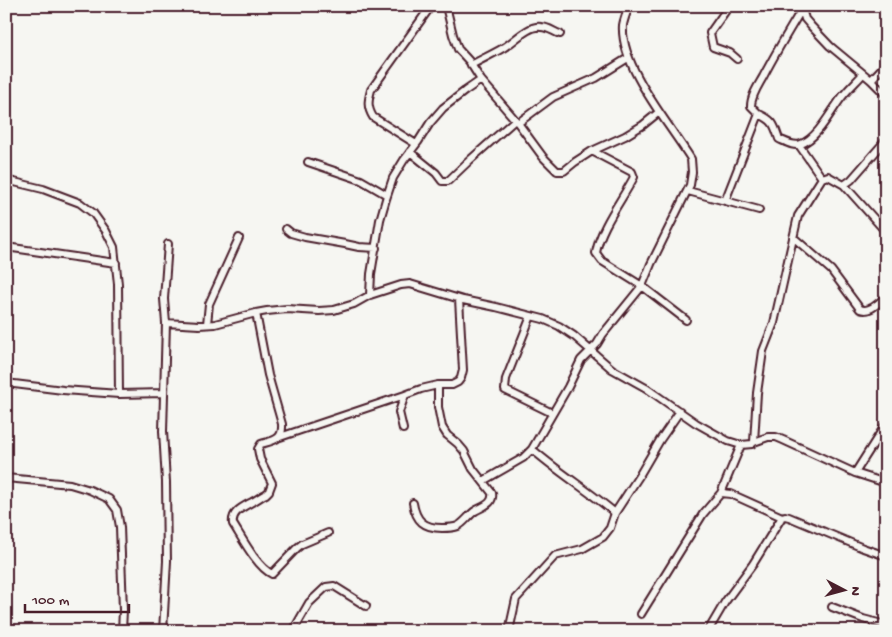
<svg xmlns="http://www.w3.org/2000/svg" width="892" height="637" font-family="'Gochi Hand',sans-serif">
<rect width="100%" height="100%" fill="#f6f6f2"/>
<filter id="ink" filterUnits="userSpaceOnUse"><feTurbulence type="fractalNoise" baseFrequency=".02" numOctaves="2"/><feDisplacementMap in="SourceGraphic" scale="10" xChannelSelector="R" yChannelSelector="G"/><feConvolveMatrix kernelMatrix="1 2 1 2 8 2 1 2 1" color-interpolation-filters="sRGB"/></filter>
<g filter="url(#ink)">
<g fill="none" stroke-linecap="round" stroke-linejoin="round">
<defs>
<path id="street" d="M446,6L453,35L458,49L469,61L481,80L518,123L543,157L557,171H564L575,162L592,151L625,136L643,125L659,112
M729,6L710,33L713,47L730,53L737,59
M801,6L805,19L811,26L830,46L871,80L886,95
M471,65C482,59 493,54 503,48C514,42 528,25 541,27C548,27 554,32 560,34
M871,80L886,64
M759,114L751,106C751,96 758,86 763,77C775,54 788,32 802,9
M518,123L553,97L596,78L628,58
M416,144L373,117C367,107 368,101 371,90L431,6
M799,145L822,178
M592,151L632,172L634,177C622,200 600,228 596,253L602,261L642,286L686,320
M410,152L436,173L442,181H448L470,160L515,120
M308,162L361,180L387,195
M6,180L43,189L80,203L93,213L106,231L114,247L118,284L119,394
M844,185L851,180L886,140
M688,191L759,210
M725,201L759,114C774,121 774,124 779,139C786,142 794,147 801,144C818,138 831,111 842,97C848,89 856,82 863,74
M286,229L291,233L305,237L345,244L359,247L376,248
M793,237L831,270L860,309C870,313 878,303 886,297
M6,247L116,263
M370,295L371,274L380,220L386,199L393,178L404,160L418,142L430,123L443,108L465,91L481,80
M256,313L268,375L282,424C283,440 274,440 261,444L258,449L260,459L272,483L269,491L266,494C261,496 257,500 252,502C243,507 231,512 233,524C242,538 257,567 272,574L297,548L302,544L328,533
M531,316L506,379L505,390L552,413
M166,323L199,325L215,324L256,313L267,311L287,309L319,311L334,310L354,304L370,295L401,285L410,284L463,300L496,307L543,319L559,326L574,336L612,369L646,388L696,423L728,441L741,445L752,444L754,442L768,437H776L783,440L855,473L886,483
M207,324L209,304L239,238
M6,383L63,390L119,394L164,393
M403,429L399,412L405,395L421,389L438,385H452L458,382L461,378L463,370L459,299
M280,437L405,395
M754,442L757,393L763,351L774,323L798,216L822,178L828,176L844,185L886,232
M532,449C558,472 588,490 615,513
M855,473L886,424
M6,478L70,484L90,490L109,499L117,510L120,527L123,610L122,631
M483,481L523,458L532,449L568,387L581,360L597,344L603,334L642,286L651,264L690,185L692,172L691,159C669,123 620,67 623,25C624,19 627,12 629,6
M721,493L741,445
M413,503C416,521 424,528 442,528C447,528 453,528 458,526C464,523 469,515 475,511C483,506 494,504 492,493L473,469L464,451L458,444L447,435L442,427L438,407V385
M832,607L863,619L886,625
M641,614L703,514L721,493L731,494L782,517
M163,631L167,561L166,482L163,431L166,323L164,299L168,244
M293,631L309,603L326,587L334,586L366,606
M509,631L516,599L555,556L582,549L603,537L610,528L615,513L639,476L660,440L680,411
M708,631L725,602L753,564L782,517L785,516L789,517L863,548L886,556"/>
</defs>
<use href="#street" stroke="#4a1f2b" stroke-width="10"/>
<use href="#street" stroke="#f6f6f2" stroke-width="6"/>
</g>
</g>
<rect width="892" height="637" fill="none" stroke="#f6f6f2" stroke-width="25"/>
<rect x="12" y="12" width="867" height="612" fill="none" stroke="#4a1f2b" stroke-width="2" filter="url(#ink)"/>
<g transform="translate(844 590) rotate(96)" stroke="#f6f6f2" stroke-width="4" paint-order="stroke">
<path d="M0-4L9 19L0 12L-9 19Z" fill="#4a1f2b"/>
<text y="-8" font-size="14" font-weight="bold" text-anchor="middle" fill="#4a1f2b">N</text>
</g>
<path d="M25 604v8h104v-8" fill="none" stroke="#4a1f2b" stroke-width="2.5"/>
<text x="32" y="604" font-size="15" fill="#4a1f2b" stroke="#f6f6f2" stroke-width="4" paint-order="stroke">100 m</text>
</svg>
